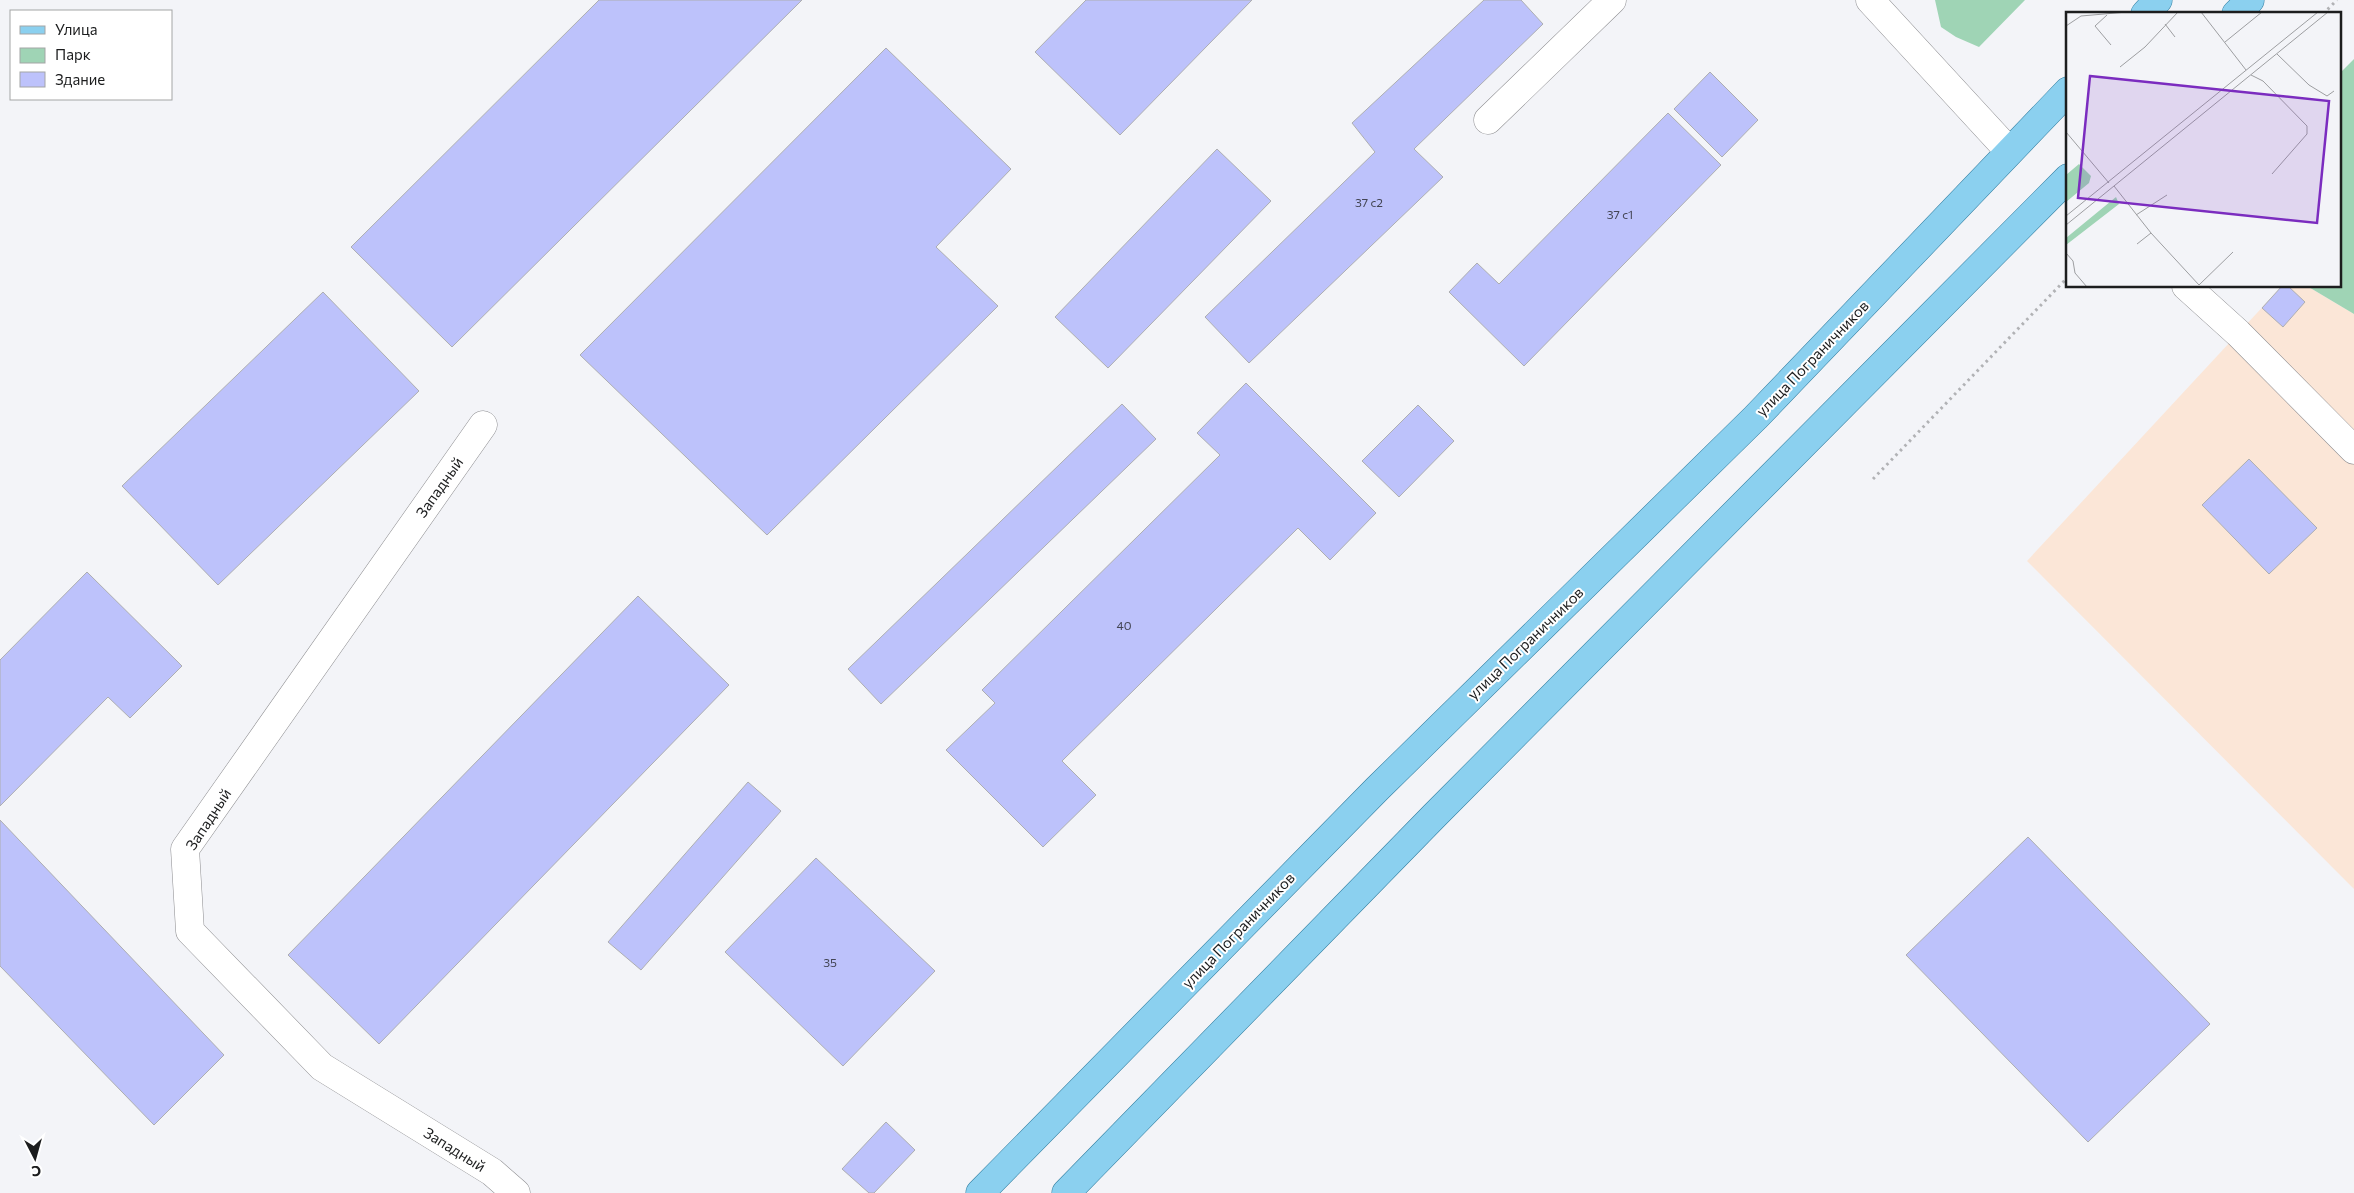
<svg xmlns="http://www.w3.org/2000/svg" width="2354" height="1193" font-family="Commissioner,sans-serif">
<rect width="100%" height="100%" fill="#f3f4f8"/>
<path fill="#fbe6d7" d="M2282,286H2307L2354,314V889L2027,561Z"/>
<path fill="#9fd4b5" d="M1935,0H2025L1979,47L1956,37L1941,27Z
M2354,59V314L2307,286H2340V73Z"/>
<path fill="#bdc2fb" stroke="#adaeb1" d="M599,0H802L452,347L351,247Z
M1086,0H1252L1120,135L1035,52Z
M1484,0H1521L1543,24L1414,149L1443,177L1249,363L1205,317L1375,152L1352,123Z
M886,48L1011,169L936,247L998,306L767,535L580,355Z
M1710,72L1758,120L1722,157L1674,109Z
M1668,113L1721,165L1524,366L1449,292L1477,263L1499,284Z
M1217,149L1271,201L1108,368L1055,317Z
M2282,286H2288L2305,302L2283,327L2262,308Z
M323,292L419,391L218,585L122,486Z
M1246,383L1376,513L1330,560L1298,528L1062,761L1096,795L1043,847L946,750L995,703L982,690L1220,455L1197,433Z
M1122,404L1156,439L881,704L848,669Z
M1418,405L1454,441L1399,497L1362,461Z
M2249,459L2317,528L2269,574L2202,505Z
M87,572L182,666L130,718L108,697L0,806V660Z
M638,596L729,685L379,1044L288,955Z
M748,782L781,811L641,970L608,942Z
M0,820L224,1055L154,1125L0,966Z
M2028,837L2210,1024L2088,1142L1906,955Z
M816,858L935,971L843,1066L725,952Z
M886,1122L915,1150L874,1193H869L842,1169Z"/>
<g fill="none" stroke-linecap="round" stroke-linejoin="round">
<defs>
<path id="minor" d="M1870,0L2009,151
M1488,120L1612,0
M2186,286L2238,333L2354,450
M483,425L185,849L190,931L322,1067L492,1172L516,1193"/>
<path id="major" d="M2145,14L2158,0
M2236,14L2250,0
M980,1193L1377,789L1756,417L2068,91
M1066,1193L1434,816L2068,178"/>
</defs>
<use href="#minor" stroke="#8e8e91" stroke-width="29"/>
<use href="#major" stroke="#317d9f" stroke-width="29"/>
<path stroke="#b1b2b5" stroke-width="3" stroke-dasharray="2.5 4" stroke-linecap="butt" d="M2323,14L2337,0
M1873,479L2068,277"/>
<use href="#minor" stroke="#fff" stroke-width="28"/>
<use href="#major" stroke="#8bd0ef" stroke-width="28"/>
</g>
<g text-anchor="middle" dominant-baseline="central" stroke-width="4" stroke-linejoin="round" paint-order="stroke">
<g font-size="12" fill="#444655">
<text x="1369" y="202">37 с2</text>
<text x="1620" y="214">37 с1</text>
<text x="1124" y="625">40</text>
<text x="830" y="962">35</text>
</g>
<g font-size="15" fill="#1c1d1e" stroke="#fff">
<text transform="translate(1812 358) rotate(-46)">улица Пограничников</text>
<text transform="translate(439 487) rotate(-55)">Западный</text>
<text transform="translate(1525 643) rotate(-44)">улица Пограничников</text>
<text transform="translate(208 819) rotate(-57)">Западный</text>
<text transform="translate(1238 930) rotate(-46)">улица Пограничников</text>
<text transform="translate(455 1149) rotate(32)">Западный</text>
</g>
</g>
<g transform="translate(2066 12)">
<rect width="275" height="275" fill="#f3f4f8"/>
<path d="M13,152L25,164L23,171L0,190V163ZM50,185L53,192L0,233V226Z" fill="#9fd4b5"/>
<path fill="none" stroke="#9d9ea1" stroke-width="1" d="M135,0L180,58M41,3L29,14L45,33M99,12L109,25M0,14L15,4L61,0M159,30L196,0M211,42L243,73L261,84L268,79M54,55L79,35L112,0M185,63L197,69L241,114V122L206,162M0,120L43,171M48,174L85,221L133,273L167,240M70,203L101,183M0,204L252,0M0,213L262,0M71,232L85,221M0,241L7,249L9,261L21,275"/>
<path fill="#7b2cbf" fill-opacity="0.15" stroke="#7b2cbf" stroke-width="2.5" d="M24,64L263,89L251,211L12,186Z"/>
<rect width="275" height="275" fill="none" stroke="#1c1d1e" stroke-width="2.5"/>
</g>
<rect x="10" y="10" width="162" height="90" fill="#ffffff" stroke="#a4a5a5"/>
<rect x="20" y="26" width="25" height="8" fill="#8bd0ef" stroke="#a4a5a5"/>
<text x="55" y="35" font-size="15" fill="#1c1d1e">Улица</text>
<rect x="20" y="48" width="25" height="15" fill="#9fd4b5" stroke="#a4a5a5"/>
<text x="55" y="60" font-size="15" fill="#1c1d1e">Парк</text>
<rect x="20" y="72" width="25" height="15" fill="#bdc2fb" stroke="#a4a5a5"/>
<text x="55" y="85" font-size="15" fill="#1c1d1e">Здание</text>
<g transform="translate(35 1158) rotate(174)" stroke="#ffffff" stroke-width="4" paint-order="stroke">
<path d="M0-4L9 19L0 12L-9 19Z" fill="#1c1d1e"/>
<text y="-8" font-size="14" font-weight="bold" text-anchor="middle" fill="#1c1d1e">С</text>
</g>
</svg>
